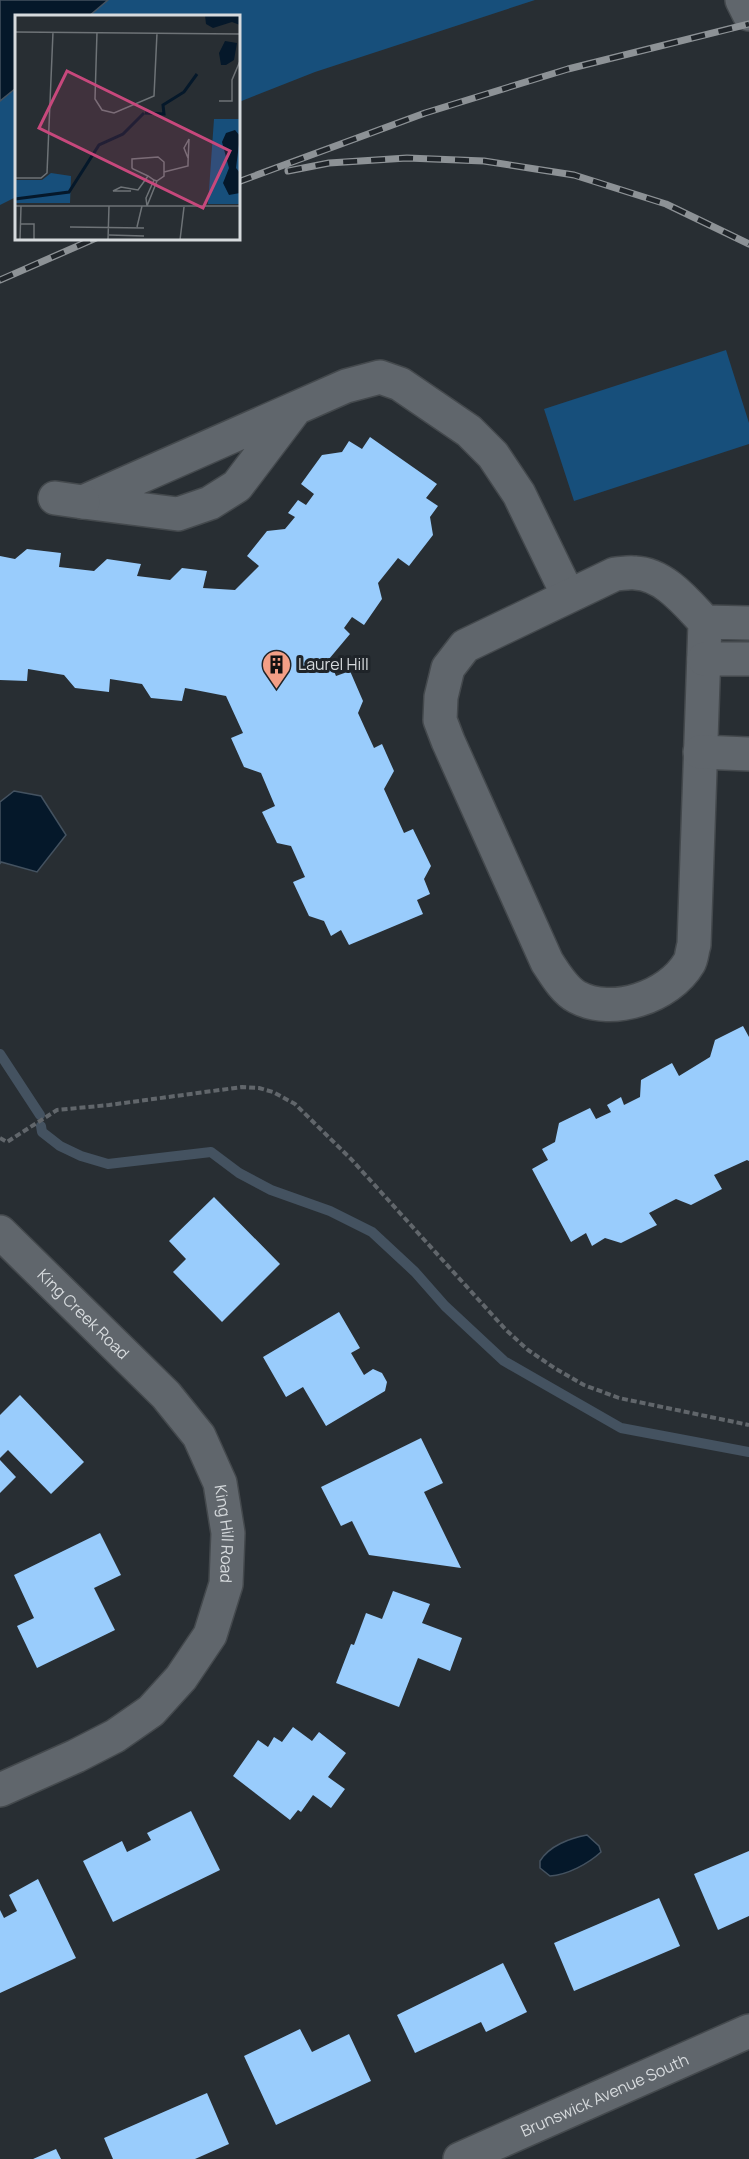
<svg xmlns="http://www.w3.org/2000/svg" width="749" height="2159" font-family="Manrope,sans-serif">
<rect width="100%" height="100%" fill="#282e33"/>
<path fill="#174f7b" d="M0,0H535L315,72L239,102L238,16H16V197L0,205Z
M726,350L749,423V444L574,501L544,409Z"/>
<path fill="#05182a" stroke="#445260" stroke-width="1.5" d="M0,0H108L89,16H16V88L0,101Z
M14,791L41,796L66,835L37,872L1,862L0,864V802Z
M587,1835L599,1846L601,1852C588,1864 567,1875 550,1876L540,1868V1861C549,1846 570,1838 587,1835Z"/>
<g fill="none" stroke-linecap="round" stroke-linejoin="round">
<path stroke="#445260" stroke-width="10" d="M0,1054L40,1115
M41,1126L42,1132L60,1146L81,1156L108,1164L211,1152L239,1173L271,1190L330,1211L372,1232L415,1272L445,1306L504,1361L621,1428L749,1452"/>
</g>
<path fill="#99ccfc" d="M370,437L437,484L426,498L438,506L430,517L433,535L409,566L398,558L378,583L382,599L364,625L352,617L344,628L350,634L329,659L336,676L350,671L363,701L358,713L374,748L382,744L394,771L384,789L404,833L413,829L431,866L424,879L430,894L417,900L423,914L349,945L341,930L331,936L324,921L309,916L293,882L305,877L291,846L277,843L262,812L275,806L261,773L244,767L231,738L243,733L226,696L185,688L182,701L151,698L142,684L110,679L109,692L75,688L64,675L28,669L27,681L0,680V556L15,559L27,549L61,553L59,567L94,571L107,559L141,564L137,576L170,580L182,568L207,571L203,588L235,590L259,566L247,556L267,531L285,529L295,517L288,513L298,500L306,505L314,494L301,484L322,455L342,452L349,441L362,449Z
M743,1026L749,1037V1161L747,1160L714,1175L722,1189L691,1205L676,1199L649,1213L657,1225L621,1243L605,1238L592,1246L586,1233L571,1242L532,1169L548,1160L542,1149L555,1142L559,1123L590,1108L596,1119L611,1112L607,1105L621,1097L624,1105L640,1097L641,1080L672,1063L679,1076L710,1057L715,1040Z
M214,1197L280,1264L222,1322L173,1272L186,1259L169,1241Z
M339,1312L360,1348L351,1353L364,1375L373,1369L382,1373L387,1382L385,1391L326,1426L303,1387L286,1397L263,1357Z
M20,1395L84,1462L51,1494L8,1450L0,1458V1415Z
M421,1438L443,1483L424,1492L461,1568L369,1555L352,1521L341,1526L321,1487Z
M0,1460L16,1477L0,1493Z
M100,1533L121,1575L94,1588L115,1630L37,1668L17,1626L34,1618L14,1575Z
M393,1591L430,1604L422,1623L462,1638L450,1671L418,1658L399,1707L336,1683L351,1644L354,1645L366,1613L382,1619Z
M293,1727L312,1741L319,1732L346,1753L328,1777L345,1789L331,1808L313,1795L301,1812L298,1810L290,1820L233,1776L258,1740L268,1747L274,1737L282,1742Z
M191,1811L220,1870L113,1922L83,1861L122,1841L127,1852L151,1840L147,1833Z
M749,1851V1916L718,1930L694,1874Z
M38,1879L76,1958L0,1993V1910L4,1918L17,1911L9,1895Z
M659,1898L680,1946L574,1991L554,1943Z
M503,1963L527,2012L486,2032L481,2022L415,2053L397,2015Z
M300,2029L312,2052L349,2034L371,2081L276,2125L244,2056Z
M207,2093L229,2144L195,2159H113L104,2138Z
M56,2149L61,2159H33Z"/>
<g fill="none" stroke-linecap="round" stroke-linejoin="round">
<defs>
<g id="minor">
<path d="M742,0L749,14"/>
<path d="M296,408L237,486L210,503L178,514L83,502L346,386L380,377L400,384L469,431L493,455L519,494L568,595"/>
<path d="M55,498L83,502"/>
<path d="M705,622L694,945C692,950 692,958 689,963C669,997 612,1016 577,997C564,990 555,974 547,962L448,741L440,720L441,697L448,668L465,646L615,574C621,574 628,572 635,573C664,574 686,602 705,622L749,623"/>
<path d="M704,659H749"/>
<path d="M700,752L749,754"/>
<path id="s1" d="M0,1232L166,1395L199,1436L220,1483L228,1533L226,1584L210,1635L181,1678L151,1711L115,1736L76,1756L0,1790"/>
<path id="s2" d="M460,2159L749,2031"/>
</g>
</defs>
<use href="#minor" stroke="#44494d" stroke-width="36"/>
<path stroke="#61666b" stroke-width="4" stroke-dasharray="6 3" stroke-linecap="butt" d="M0,1138L7,1142L57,1110L109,1105L242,1087L259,1088L273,1092L295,1104L351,1159L506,1330L528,1350L556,1369L584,1385L619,1398L749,1425"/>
<use href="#minor" stroke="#60666c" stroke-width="33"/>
<defs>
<path id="rail" d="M288,171L329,163L407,158L484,161L574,175L666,204L749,244
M238,182L425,113L568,69L749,24
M0,280L96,238"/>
</defs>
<use href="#rail" stroke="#8d9296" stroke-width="7"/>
<use href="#rail" stroke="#1f2429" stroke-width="4.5" stroke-dasharray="14" stroke-linecap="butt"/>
</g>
<defs>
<symbol id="building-pin" viewBox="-11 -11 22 30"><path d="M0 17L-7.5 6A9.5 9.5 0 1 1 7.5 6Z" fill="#f39f86" stroke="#1f2429"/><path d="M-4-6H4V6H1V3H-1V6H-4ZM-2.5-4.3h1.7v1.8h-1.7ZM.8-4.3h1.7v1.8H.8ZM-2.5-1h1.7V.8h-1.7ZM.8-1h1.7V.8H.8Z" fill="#111"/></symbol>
</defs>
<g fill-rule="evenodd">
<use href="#building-pin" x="260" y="648" width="33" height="45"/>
</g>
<g text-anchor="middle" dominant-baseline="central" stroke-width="6" stroke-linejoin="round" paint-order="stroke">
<g font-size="16" fill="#d6dadd" stroke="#1f2429" text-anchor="start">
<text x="298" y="664">Laurel Hill</text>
</g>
<g font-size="16" fill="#d6dadd" stroke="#1f2429">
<text stroke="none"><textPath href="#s1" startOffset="117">King Creek Road</textPath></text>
<text stroke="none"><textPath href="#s1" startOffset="388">King Hill Road</textPath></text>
<text stroke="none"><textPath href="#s2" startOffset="158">Brunswick Avenue South</textPath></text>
</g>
</g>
<g transform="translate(15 15)">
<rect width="225" height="225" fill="#282e33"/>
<path d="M199,104H225V189H193ZM36,158L56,161L55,188H0V165H27Z" fill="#174f7b"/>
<path d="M190,0L223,1L225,2V10L217,7L198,13L191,9ZM210,26L222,28L219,45L211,50H206L204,38ZM220,115L225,121L221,153L225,158V178L214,180L208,168L214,153L207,127L211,118Z" fill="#05182a"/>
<path fill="none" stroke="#05182a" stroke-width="3" d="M130,98L149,99L148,90L169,77L182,59M0,184L54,177L84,130L108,119L129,98"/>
<path fill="none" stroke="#6e7377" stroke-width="1.5" d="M0,17L225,19M82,17L80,84L87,95L99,98L139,81L142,18M204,86H217V65L225,46M149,157L173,151V148L174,124L169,133L173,143M0,163H26L32,158L38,17M139,165L131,183L132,191L142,166L149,161V147L143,142L117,144V153L118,154L133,161L139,165L142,166M116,176H98L106,172L123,175L133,161M0,191H225M6,209H19V225M55,212L129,213M122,212L127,191M94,220L129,221M5,225L6,191M93,225L94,191M165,225L169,192"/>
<path fill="#c7487c" fill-opacity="0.15" stroke="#c7487c" stroke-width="3" d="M52,56L215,136L188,193L24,113Z"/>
<rect width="225" height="225" fill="none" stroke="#d6dadd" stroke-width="3"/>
</g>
</svg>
